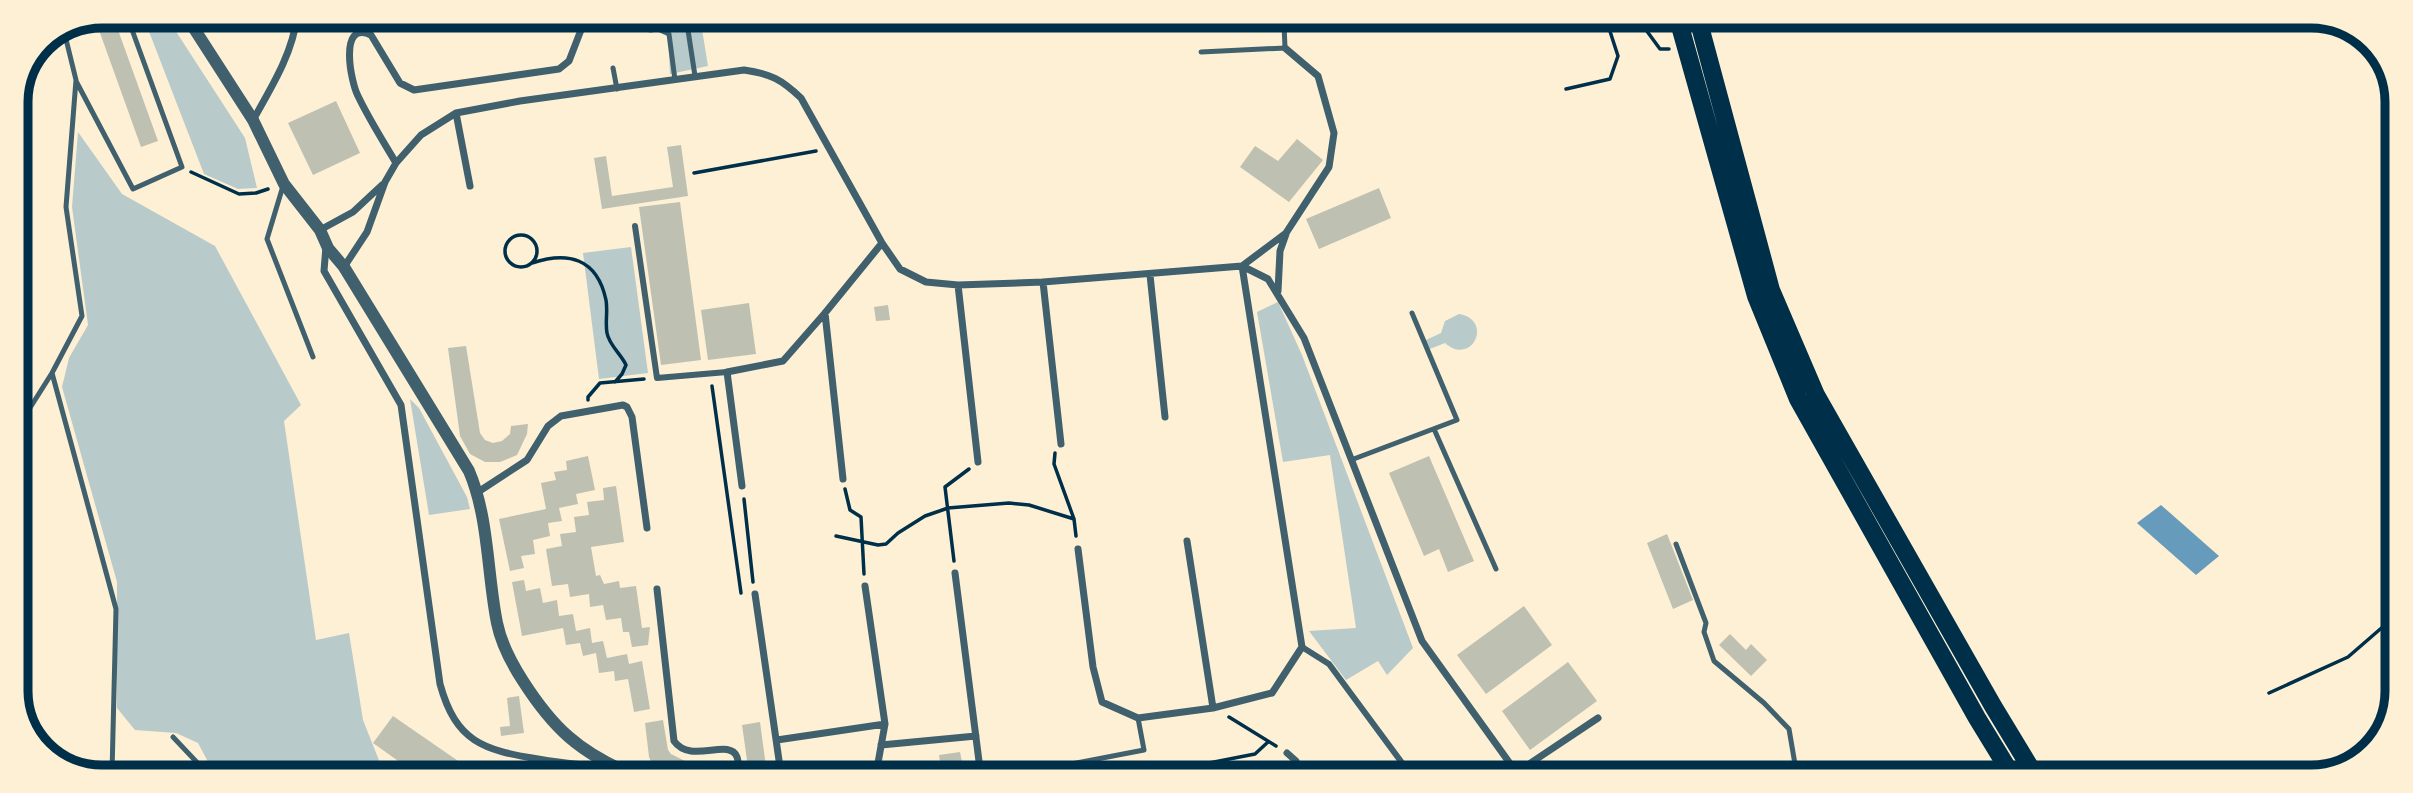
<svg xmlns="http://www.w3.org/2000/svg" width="2413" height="793" font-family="'PT Sans',sans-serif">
<rect width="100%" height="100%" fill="#fdf0d5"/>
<path fill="#b9caca" d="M143,16H166L245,138L257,188L238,189L204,174Z
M667,17H700L708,66L670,74Z
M78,132L122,194L215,246L301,405L284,421L316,640L349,633L363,720L384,773H214L198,743L176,733L135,730L117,708V582L62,387L69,358L88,325L72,207Z
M631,247L648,373L599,379L583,253Z
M1278,302L1302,355L1413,648L1387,675L1378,661L1346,680L1309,631L1356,628L1330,455L1283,462L1257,312Z
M1459,314C1494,320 1472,367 1445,343L1427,350L1424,341L1441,333L1445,321Z
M410,399L419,408L467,497L470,509L429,515Z"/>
<path fill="#669bbc" d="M2161,505L2219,556L2196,575L2137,523Z"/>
<path fill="#bec0b2" d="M102,16H113L158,141L141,147L95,19Z
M336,101L360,153L313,175L288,123Z
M1297,139L1323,160L1289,202L1240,167L1255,146L1278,161Z
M681,145L688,196L602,209L594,158L606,156L612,196L673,187L667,147Z
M1379,188L1391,218L1319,249L1306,219Z
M680,202L701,360L661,365L639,207Z
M749,303L756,354L708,360L701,310Z
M888,305L890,320L876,321L874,307Z
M466,346L480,433L485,440L493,443L502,441L510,434L511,426L528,424L527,434L517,455L500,462H485L470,454L460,436L448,348Z
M588,456L595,490L576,494L578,504L559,508L562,521L548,523L550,536L533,540L535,554L521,556L524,568L510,571L499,519L546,509L541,483L556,480L554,472L567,470L566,461Z
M1429,456L1474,561L1448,572L1439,549L1424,556L1389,473Z
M616,486L624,542L591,547L596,576L600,575L604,584L619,581L620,588L636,586L642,628L650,627L648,645L632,647L629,632H623L621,618L606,620L603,605L590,607L589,594L570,597L568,584L552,586L546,549L562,546L560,534L576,532L574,517L589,515L587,502L604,500L603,488Z
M1667,534L1693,600L1673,609L1647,543Z
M524,580L526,591L540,588L543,603L557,600L559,616L573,614L576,631L590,628L592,643L603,641L607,658L627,654L629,664L642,661L650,709L634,712L628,679L615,681L614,671L599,673L596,653L583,656L580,643L566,645L563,628L522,636L512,582Z
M1524,606L1552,645L1486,694L1457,655Z
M1730,634L1746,650L1751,644L1767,660L1751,676L1719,645Z
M1568,662L1597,701L1530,750L1502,711Z
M519,696L524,733L501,736L500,727L510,726L507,698Z
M393,716L477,774L415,773L373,743Z
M663,720L668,750L671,754L697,767L729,762L731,774H667L654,769L649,757L645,723Z
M760,722L767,774H749L742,725Z
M960,752L963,767L941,770L939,755Z
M1137,767L1138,775H1092V773Z"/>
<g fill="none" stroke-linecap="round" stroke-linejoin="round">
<path stroke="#003049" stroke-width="3.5" d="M1638,19L1660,49H1669
M1566,89L1610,79L1618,56L1606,19
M191,172L239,194L256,193L268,189
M694,173L816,151
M505 251a16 16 0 1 1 32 0a16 16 0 1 1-32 0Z
M532,263C568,251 597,258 606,300C608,311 605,322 607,333C609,345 621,354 626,365L622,374L615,382
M712,386L741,593
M588,400V397L600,383L644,379
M1055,453L1054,464L1074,519L1076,536
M845,489L850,510L861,517L864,574
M744,499L753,582
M836,536L878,545L886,544L898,533L925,516L948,508L1009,503L1029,505L1074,519
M954,561L945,487L969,469
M2269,693L2348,657L2393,618
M1229,717L1276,746
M1174,775L1173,770L1255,754L1268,742"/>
<path stroke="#3f606c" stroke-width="5" d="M686,17L695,76
M1168,18L1170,29L1284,24L1285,48L1201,52
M650,30L658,29L669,34L675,80
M64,31L76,80L66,207L82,316L52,373L116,609L112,773
M613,68L617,89
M76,81L133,189L182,167L127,16
M283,186L267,239L313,357
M1434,429L1496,569
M1351,460L1457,420L1412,313
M1676,544L1706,623L1704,632L1714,661L1764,703L1789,729L1796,770
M16,653L21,649L28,411L52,373
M17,699L21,649
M173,737L207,773
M1040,770L1144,750L1138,718"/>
<path stroke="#3f606c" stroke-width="6" d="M635,226L657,378L727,372
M1302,647L1329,664L1411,775"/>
<path stroke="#3f606c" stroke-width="7" d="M456,113L470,186
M253,120C271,88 293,53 297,16
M396,163C383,141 369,119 358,96C351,83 338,19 371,35L400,83L414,90L559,69L569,61L586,17
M320,230L353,212L382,185
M326,246L324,271L401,405L440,684C456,742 483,750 538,759C562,763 584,766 608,766
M1242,266L1268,279L1304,338L1422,641L1519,776
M1242,266L1286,233L1329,167L1334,133L1318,76L1285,48
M344,267L367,232L385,182L396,163L421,135L456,113L520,101L744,70C771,74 781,79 801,98L882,243L900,269L926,282L958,285L1043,282L1242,266
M1150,275L1165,417
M1043,282L1061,444
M958,285L978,462
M1278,291L1280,251L1286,234
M825,313L843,479
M742,486L727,372L783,361L825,313L882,243
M478,492L527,460L548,426L561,416L623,405L627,407L632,417L647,528
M1187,541L1213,708
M1078,549L1093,667L1102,702L1138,718L1213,708L1272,693L1302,647L1242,266
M955,573L980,769
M865,586L885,724L876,774
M657,589L674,741C691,765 729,737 737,757C739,762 738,769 739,774
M755,594L781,774
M777,740L885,724
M881,745L976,736
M1287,753L1296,761L1299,775
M1796,770L1797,776
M1511,776L1598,718"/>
<path stroke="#3f606c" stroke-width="12" d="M186,16L253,120L284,184L320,230L328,248L344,267L469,471C489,518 487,573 497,623C501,643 512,664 523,681C553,728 579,752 631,774"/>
<path stroke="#003049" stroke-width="18" d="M1678,19L1756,296L1798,399L1977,718L2013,777
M1698,19L1771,290L1816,395L1993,706L2036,777"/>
</g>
<path d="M0 0H2413V793H0ZM102 28H2311A74 74 0 0 1 2385 102V691A74 74 0 0 1 2311 765H102A74 74 0 0 1 28 691V102A74 74 0 0 1 102 28Z" fill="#fdf0d5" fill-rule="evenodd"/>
<path fill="none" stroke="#003049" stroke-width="9" d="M102 28H2311A74 74 0 0 1 2385 102V691A74 74 0 0 1 2311 765H102A74 74 0 0 1 28 691V102A74 74 0 0 1 102 28Z"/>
</svg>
